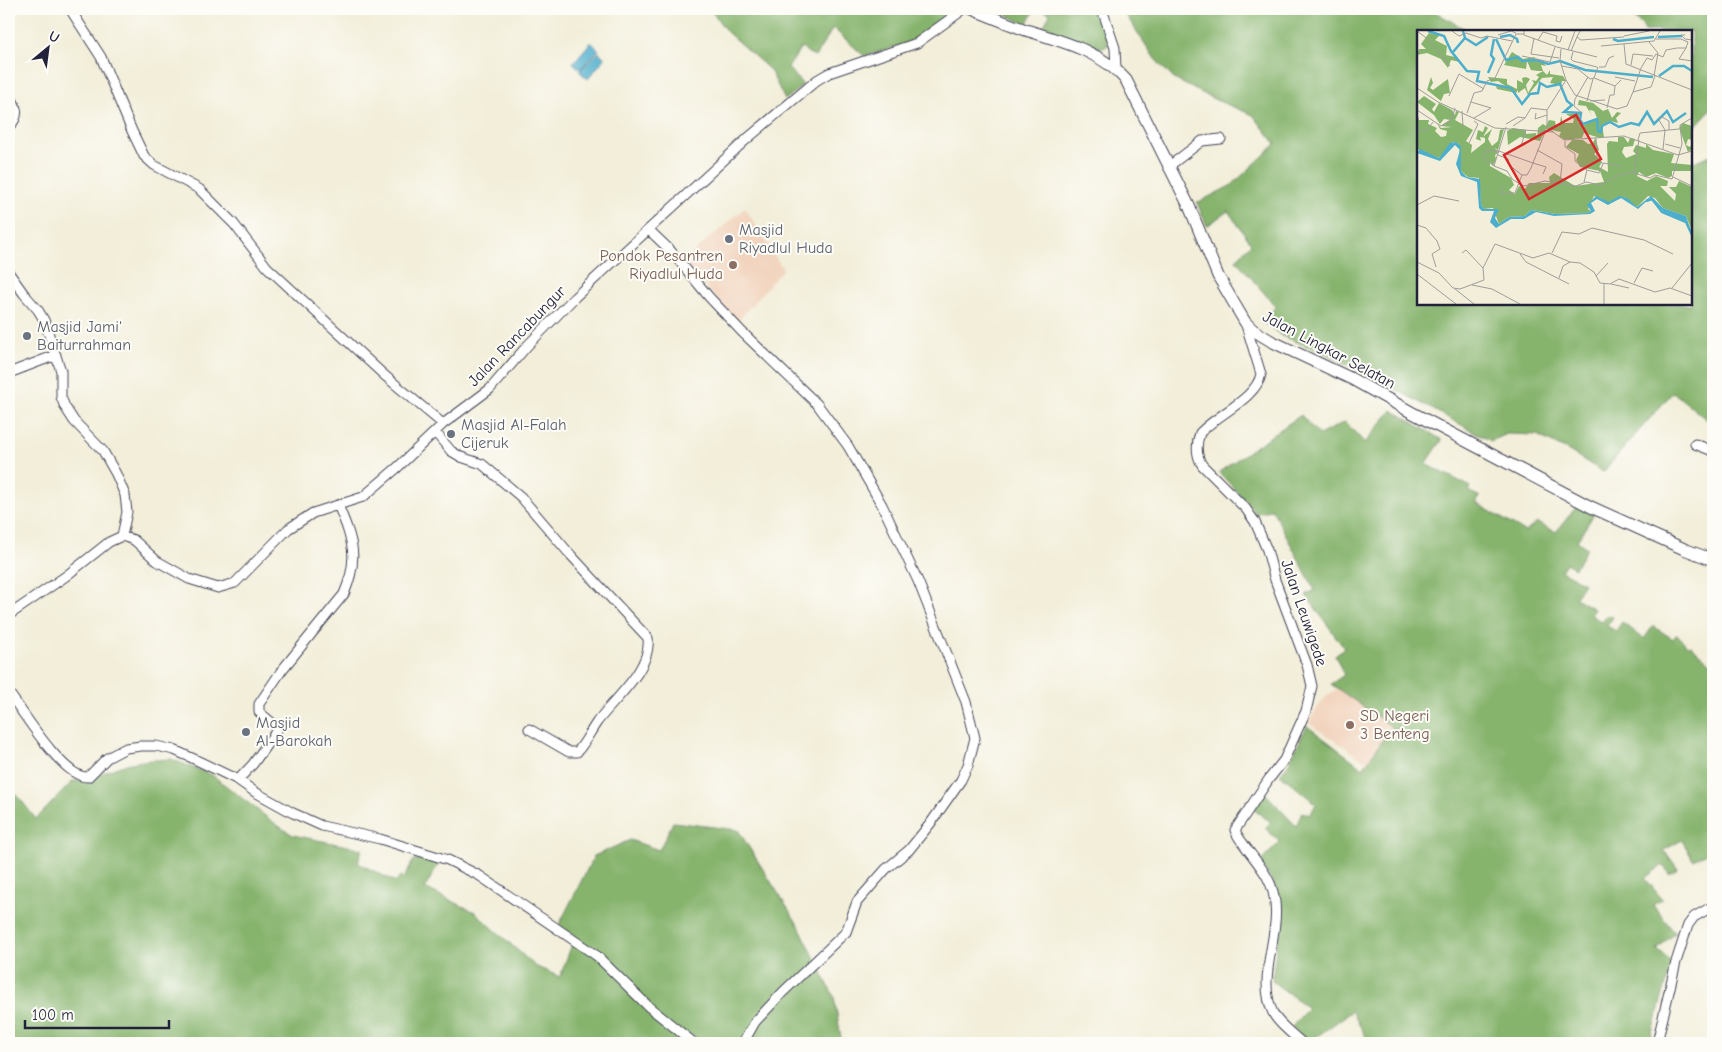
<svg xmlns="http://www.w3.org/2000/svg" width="1722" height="1052" font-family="'Comic Neue',sans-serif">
<rect width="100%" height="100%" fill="#fdfcf7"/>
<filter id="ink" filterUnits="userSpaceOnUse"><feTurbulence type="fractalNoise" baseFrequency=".02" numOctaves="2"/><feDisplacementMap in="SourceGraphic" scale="10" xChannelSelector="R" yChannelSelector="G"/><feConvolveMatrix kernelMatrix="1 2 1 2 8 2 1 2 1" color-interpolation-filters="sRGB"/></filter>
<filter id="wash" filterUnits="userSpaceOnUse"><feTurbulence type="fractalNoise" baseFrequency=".0096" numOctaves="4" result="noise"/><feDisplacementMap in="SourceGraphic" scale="20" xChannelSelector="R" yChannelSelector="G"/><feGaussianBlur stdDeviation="1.12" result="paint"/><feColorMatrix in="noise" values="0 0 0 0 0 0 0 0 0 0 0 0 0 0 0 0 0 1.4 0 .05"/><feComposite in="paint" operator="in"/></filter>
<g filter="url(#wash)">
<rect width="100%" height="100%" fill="#f2eed9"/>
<path fill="#f2d4be" d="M745,208L783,269L737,322L683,261Z
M1339,689L1392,727L1367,762L1308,723L1318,707L1328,695Z"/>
<path fill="#86b46d" stroke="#546b54" d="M710,9H768L769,11L783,14L786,9H814L825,16L830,9H949C924,42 902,45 864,56L833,28L815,57L801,48L788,68L803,85L785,100L770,70L727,32Z
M1005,9H1035L1026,25L1002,12Z
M1042,9H1096L1109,45L1095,49L1043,28L1050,14Z
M1122,9H1430L1468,31H1418V304H1691V155L1693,162L1713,154V425L1673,392L1603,472L1569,451L1537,435L1507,434L1491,441L1358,369L1323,353L1284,337L1261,321L1276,307L1236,260L1251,243L1228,211L1207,226L1197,203L1232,185L1276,144L1253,115L1216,100L1174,79L1155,59Z
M1624,9H1713V109H1711L1691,131V31H1645L1642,25Z
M1392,410L1442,440L1426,464L1471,487L1469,491L1480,497L1476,503L1525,532L1537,523L1556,532L1577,506L1594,514L1577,541L1587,548L1575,568L1566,563L1561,571L1584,583L1575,598L1594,609L1591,615L1602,622L1607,615L1613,617L1607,626L1616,631L1622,622L1644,639L1653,626L1673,639L1677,634L1688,647L1690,645L1713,665V850L1693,860L1682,840L1664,850L1678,869L1669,874L1663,865L1645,878L1662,899L1653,905L1675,933L1657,949L1672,963L1649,1043H1369L1352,1011L1308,1043L1292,1027L1308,1008L1272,981L1280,918L1278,892L1260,862L1280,842L1265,828L1271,822L1254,810L1265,793L1296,826L1302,812L1310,815L1316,804L1280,774L1288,765L1307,726L1363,768L1392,727L1331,684L1344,675L1335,655L1344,648L1306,595L1315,590L1272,509L1255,514L1250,506L1219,472L1301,415L1319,435L1345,422L1365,443Z
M171,759L212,775L277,825L293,835L362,849L358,863L396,882L400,876L404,878L414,859L439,863L425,888L475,912L535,966L560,977L575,936L559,925L594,856L630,840L659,850L673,822L738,830L799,926L834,997L842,1043H259L256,1041L255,1043H9V785L36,819L73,781C95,780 101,772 121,766C137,760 154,760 171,759Z"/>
<path fill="#4daecc" stroke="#386884" d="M591,42L599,50L580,69L573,63Z
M599,52L605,58L588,79L579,71Z"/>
</g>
<g filter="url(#ink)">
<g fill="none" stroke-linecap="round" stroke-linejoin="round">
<defs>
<path id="minor" d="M70,9L101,57L132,131L144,156L154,165L199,189L234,224L267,267L384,375L443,424
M1102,9L1115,48L1116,69
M9,94C17,107 21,115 9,127
M1168,167L1202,141L1221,139
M649,230L670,250L709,297L742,332L817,404L848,446L882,505L918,581L966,702L975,738L968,765L961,780L930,824L909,850L886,869L857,902L846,932L783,992L755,1022L743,1043
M9,273L24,294L38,310L44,320L61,371V397L65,407L74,421L103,451L116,474L125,495L127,512L122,536
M1245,322L1261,374C1257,398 1216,415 1200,433C1196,444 1196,455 1202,465L1246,509L1255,522L1267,550L1275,580L1307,665L1312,686L1306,711L1284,760L1269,779L1235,830C1237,836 1241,841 1245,846C1255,860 1269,875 1273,892C1284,930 1255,976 1273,1013C1278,1024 1293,1034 1302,1043
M9,373L56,355
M435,432L451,451L461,457L482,464L521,497L568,552L648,638C652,669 614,699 597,722C590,732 585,743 577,752H569L529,729
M1695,444L1713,451
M9,615L66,576L109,542L122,536L134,540L157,561L189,579L218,588L235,583L288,529L313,513L363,497L398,467L443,424L490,389L527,346L575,297L748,138L817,80L829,73L917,43L964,9
M9,693C23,712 64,779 88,777L107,758L126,748L141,746H156L174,750L192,758L238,780L255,792L293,813L322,826L380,839L448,860L480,876L597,956L649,1007L694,1043
M238,780L253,764L277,730V727L259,712V704L282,670L344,594C360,557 352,539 338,505
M1657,1043L1676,962L1688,925L1694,917L1713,906"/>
<path id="tertiary" d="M972,9C989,16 1006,23 1023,29C1060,41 1100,50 1126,80L1189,206L1218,276L1245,322L1253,330L1271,341L1352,379L1411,412L1591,507L1684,549L1713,560"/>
</defs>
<use href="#minor" stroke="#414153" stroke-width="11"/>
<use href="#tertiary" stroke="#414153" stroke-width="13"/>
<use href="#minor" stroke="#fff" stroke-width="9"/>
<use href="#tertiary" stroke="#fff" stroke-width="11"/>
</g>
</g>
<g fill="#6b7280" stroke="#fdfcf7" stroke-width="2">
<circle cx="729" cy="239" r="5"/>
<circle cx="27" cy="336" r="5"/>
<circle cx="451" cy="434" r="5"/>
<circle cx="246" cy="732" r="5"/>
</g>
<g fill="#8d6e63" stroke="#fdfcf7" stroke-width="2">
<circle cx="733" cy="265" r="5"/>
<circle cx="1350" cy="725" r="5"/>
</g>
<g text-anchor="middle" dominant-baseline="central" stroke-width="4" stroke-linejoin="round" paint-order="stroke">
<g font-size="16" fill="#5b616d" stroke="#fdfcf7" text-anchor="start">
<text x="739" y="230">Masjid<tspan x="739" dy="18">Riyadlul Huda</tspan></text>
<text x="37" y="327">Masjid Jami'<tspan x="37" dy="18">Baiturrahman</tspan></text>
<text x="461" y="425">Masjid Al-Falah<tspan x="461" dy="18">Cijeruk</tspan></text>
<text x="256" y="723">Masjid<tspan x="256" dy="18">Al-Barokah</tspan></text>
</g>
<g font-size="16" fill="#785e54" stroke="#fdfcf7" text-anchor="end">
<text x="723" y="256">Pondok Pesantren<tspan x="723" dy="18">Riyadlul Huda</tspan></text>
<text x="1360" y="716" text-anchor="start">SD Negeri<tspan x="1360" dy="18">3 Benteng</tspan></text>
</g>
<g font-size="16" fill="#22223b" stroke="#fdfcf7">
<text transform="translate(517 336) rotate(-46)">Jalan Rancabungur</text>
<text transform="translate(1329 350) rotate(28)">Jalan Lingkar Selatan</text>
<text transform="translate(1304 613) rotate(71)">Jalan Leuwigede</text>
</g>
</g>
<g transform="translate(1417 30)">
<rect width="275" height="275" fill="#f2eed9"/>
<path d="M12,3L23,5L18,10L30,16L29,25L38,27L43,32L34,30L31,38L24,29L10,23L0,25L2,19H9L4,14ZM95,22L106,29L118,27L117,30L125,31L129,36L124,35L126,41H121L114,40L110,31L109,39L87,35ZM133,40V44L146,46L149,51H145L144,55L133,53L136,47L125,48L111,65L108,58L101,63V60L99,63L80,59L79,56L90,57L81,51L74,52L71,47L90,49V54L100,59V50L106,53L105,48L109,47L113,49L109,55L111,63L117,53L115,50L119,51L122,47L119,45L126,41L130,45ZM14,47L16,53L13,58L16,60L31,49L33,63L27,64L24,71L10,60ZM7,66L19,74L15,79L17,82L22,73L35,80L38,85L39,81L42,82L38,90L56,100L49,111L55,115L54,123L68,112V108L63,107L64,111L59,109L61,100L66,102L68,96L71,98L66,107L75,99L71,109L75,116L81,111L83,100L87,99L81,120L78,118L81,123L78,125L79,129L76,136L73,132V136L94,148L97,155L92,160L98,164L102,156L108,159L112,153H133L132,147L137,143L158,156L187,152L183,141L163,137L159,130L162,124L149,117L155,110H166L171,114L176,113L178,108L182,120L177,124L185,132L182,137L191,142L190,114L192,111L201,112V107H207L211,113L213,108L218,109L216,116L207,117L205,122L209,128L219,124L216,121L219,115L229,118V114L236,120L257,124L254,133L275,135V141H255V146L251,148L239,143L229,147L222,142L220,146L230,151L239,146L251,151L250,156H243L258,171L259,164L252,157H259L262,151L275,157V201L269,186L246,178L238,168L231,166L220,177L207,167L192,173L177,166L171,179L174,181L170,183L139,184L114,180L108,186L92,187L82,194L76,178L67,179L64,174L62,148L51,147L44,141L42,114L36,112L22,128L0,119L1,86L2,90H12L11,94L20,98L18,101L24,107L29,106L30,101L23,99L20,93L24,98L35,97L24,96L33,90L27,89L23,94L17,85L0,72ZM162,70L176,73L186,81L191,79L195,88L200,82L204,83L199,88L201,93L193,91L185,95L187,107L183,108L167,103L165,108L148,110L142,106L144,102L129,99L123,111L103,107L91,115L90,101L96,98L109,100V104L119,103L120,108L121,98L126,94L129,96L132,90L138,91L139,96L143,94L144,86L146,93H156L157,89L149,84L163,83L161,92L166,96L173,90H181L177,81L172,80L175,86L169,76L161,75ZM266,93L275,96V110L271,109L269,115L273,117L275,114V119L271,122L262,98Z" fill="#86b46d"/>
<path d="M33,113L39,112L44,116V141L50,147L63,149L64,174L67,179H82L78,188L82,194L92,187L108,186L114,180L139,184L170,183L174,181L170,175L179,166L192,172L202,166L210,168L220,177L234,166L246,178L269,186L275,204L268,191L247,182L233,168L221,179L204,168L191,175L180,169L174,173L178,181L173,184L137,186L119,182L107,189H94L79,198L73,192L77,181H65L62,178L60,152L44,146L39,134L43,120L38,115L23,131L0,123L3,119L22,128Z" fill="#4daecc"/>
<path fill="none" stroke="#4daecc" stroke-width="2.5" d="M11,1L27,6L34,21L50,41L62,42L60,51L94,58L105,74L113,64L121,63L123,53L130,57L143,54L150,71L155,75L147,82L164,83L163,90L166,94L180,89L181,101L184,102L185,96L193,92L202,97L214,93L222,95L230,82L237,94L250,81L256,92L269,83M83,7L93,5L100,9L101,13M241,7L265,6M48,8L59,15L71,7M79,9L89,30L101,27L105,31L120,30L131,34L143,31L168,40L236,47M196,9L201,11L237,7M36,22L48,8L46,1M71,43L77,29L74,25L77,9M242,46L256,36H267L275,41M229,171L235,169L245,182L269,192L275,205"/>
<path fill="none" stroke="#9f9c9a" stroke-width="1" d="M0,1L12,10L33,36M35,1L42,6L49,3L64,8L70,6L95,11M107,1V5L140,17L180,27M163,1L160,7L164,10L207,7M81,5L94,1L99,3M268,5H264L268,9L275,10M207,6L232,1M117,8L114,24L142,28M239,9H264L271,12L269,18M121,10L126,2L140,6L139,11L143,12L145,6M232,12L241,23L237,46M207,14L209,34L275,60M184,16L237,11L243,1M151,20L158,1M154,21L160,7M156,22L154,29L156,31L180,37M105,26L133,32L138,17M214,35L216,24L236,26M145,36L161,39L173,49L177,48L181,37M182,37H188L192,28L197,26M224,38L230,28L235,30L239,24L246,27L249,20L260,18H269L262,29L275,31M198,47L218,51M177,48L198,56M149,50L158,65L200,79L210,76L216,62L234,57L238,46M0,58L21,72L78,98L136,102L147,110L207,106L261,125L275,121M216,62L224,38M32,66L42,44L67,59M170,71L176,49M173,71L188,70M54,72L74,78L57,88M190,78L193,65H197L198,56L204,50M0,80L24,96L35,89L38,78M45,81L46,96M50,83L57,63L65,61L70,51L78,48L99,4H107M119,83L118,89L130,85M165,83L157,76L158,69L171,47M89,94L101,87L108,88M96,96L108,88L114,78L130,80M89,97L77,136L90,141L96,150L107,156L128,151L159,156L169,152L183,155L202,145L217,142M0,100L9,101L16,92M136,102L130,97V80L149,50L143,31L144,19M221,110L223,103L262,99M222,110L217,143L233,148L238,145L255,149L265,114L263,95L275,88M148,111V117L158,124V131L170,140L167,152M52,113L61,94L57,91M248,114L263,118M104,116L109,100M246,119L248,100L242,90L245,87L252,91V100M79,120L116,133M120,120L145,134L143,153M81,125L91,129L92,135L105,145M116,133L129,137L126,144M186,133L204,136M77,136L66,127L70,120L82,122M170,140L182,143L186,134L180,127L179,108M256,147L275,156M86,157L84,163H98L105,145H110L114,138L130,97M0,175L17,166L42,171M0,195L9,198L20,211L23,219L15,224L19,237M45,223L49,220L66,238M135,223L145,202L162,204L175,198L227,210L256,224M103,224L109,232L152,254M0,232L22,243L36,258L43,259L67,250L66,238L78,214L116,228L132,223L153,232L163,233L177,242L183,253L193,254L202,249L238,262L253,258L275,266M0,244L39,274M179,246L191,233M142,248L146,236L153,232M217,253L225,238L236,241M187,254V274M194,254L212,258M55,255L75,259L103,274M255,258L275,233M38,259L57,274"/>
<path fill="#d62828" fill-opacity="0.15" stroke="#d62828" stroke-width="2.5" d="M159,85L184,129L112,169L87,125Z"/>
<rect width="275" height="275" fill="none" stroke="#22223b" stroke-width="2.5"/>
</g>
<rect width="1722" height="1052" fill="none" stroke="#fdfcf7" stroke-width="30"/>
<g transform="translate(48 48) rotate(29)" stroke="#fdfcf7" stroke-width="4" paint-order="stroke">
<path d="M0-4L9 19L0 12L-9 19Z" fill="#22223b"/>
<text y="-8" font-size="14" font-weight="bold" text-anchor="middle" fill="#22223b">U</text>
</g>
<path d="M25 1020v8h144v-8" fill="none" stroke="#22223b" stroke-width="2.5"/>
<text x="32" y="1020" font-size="15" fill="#22223b" stroke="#fdfcf7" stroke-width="4" paint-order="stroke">100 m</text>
</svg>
